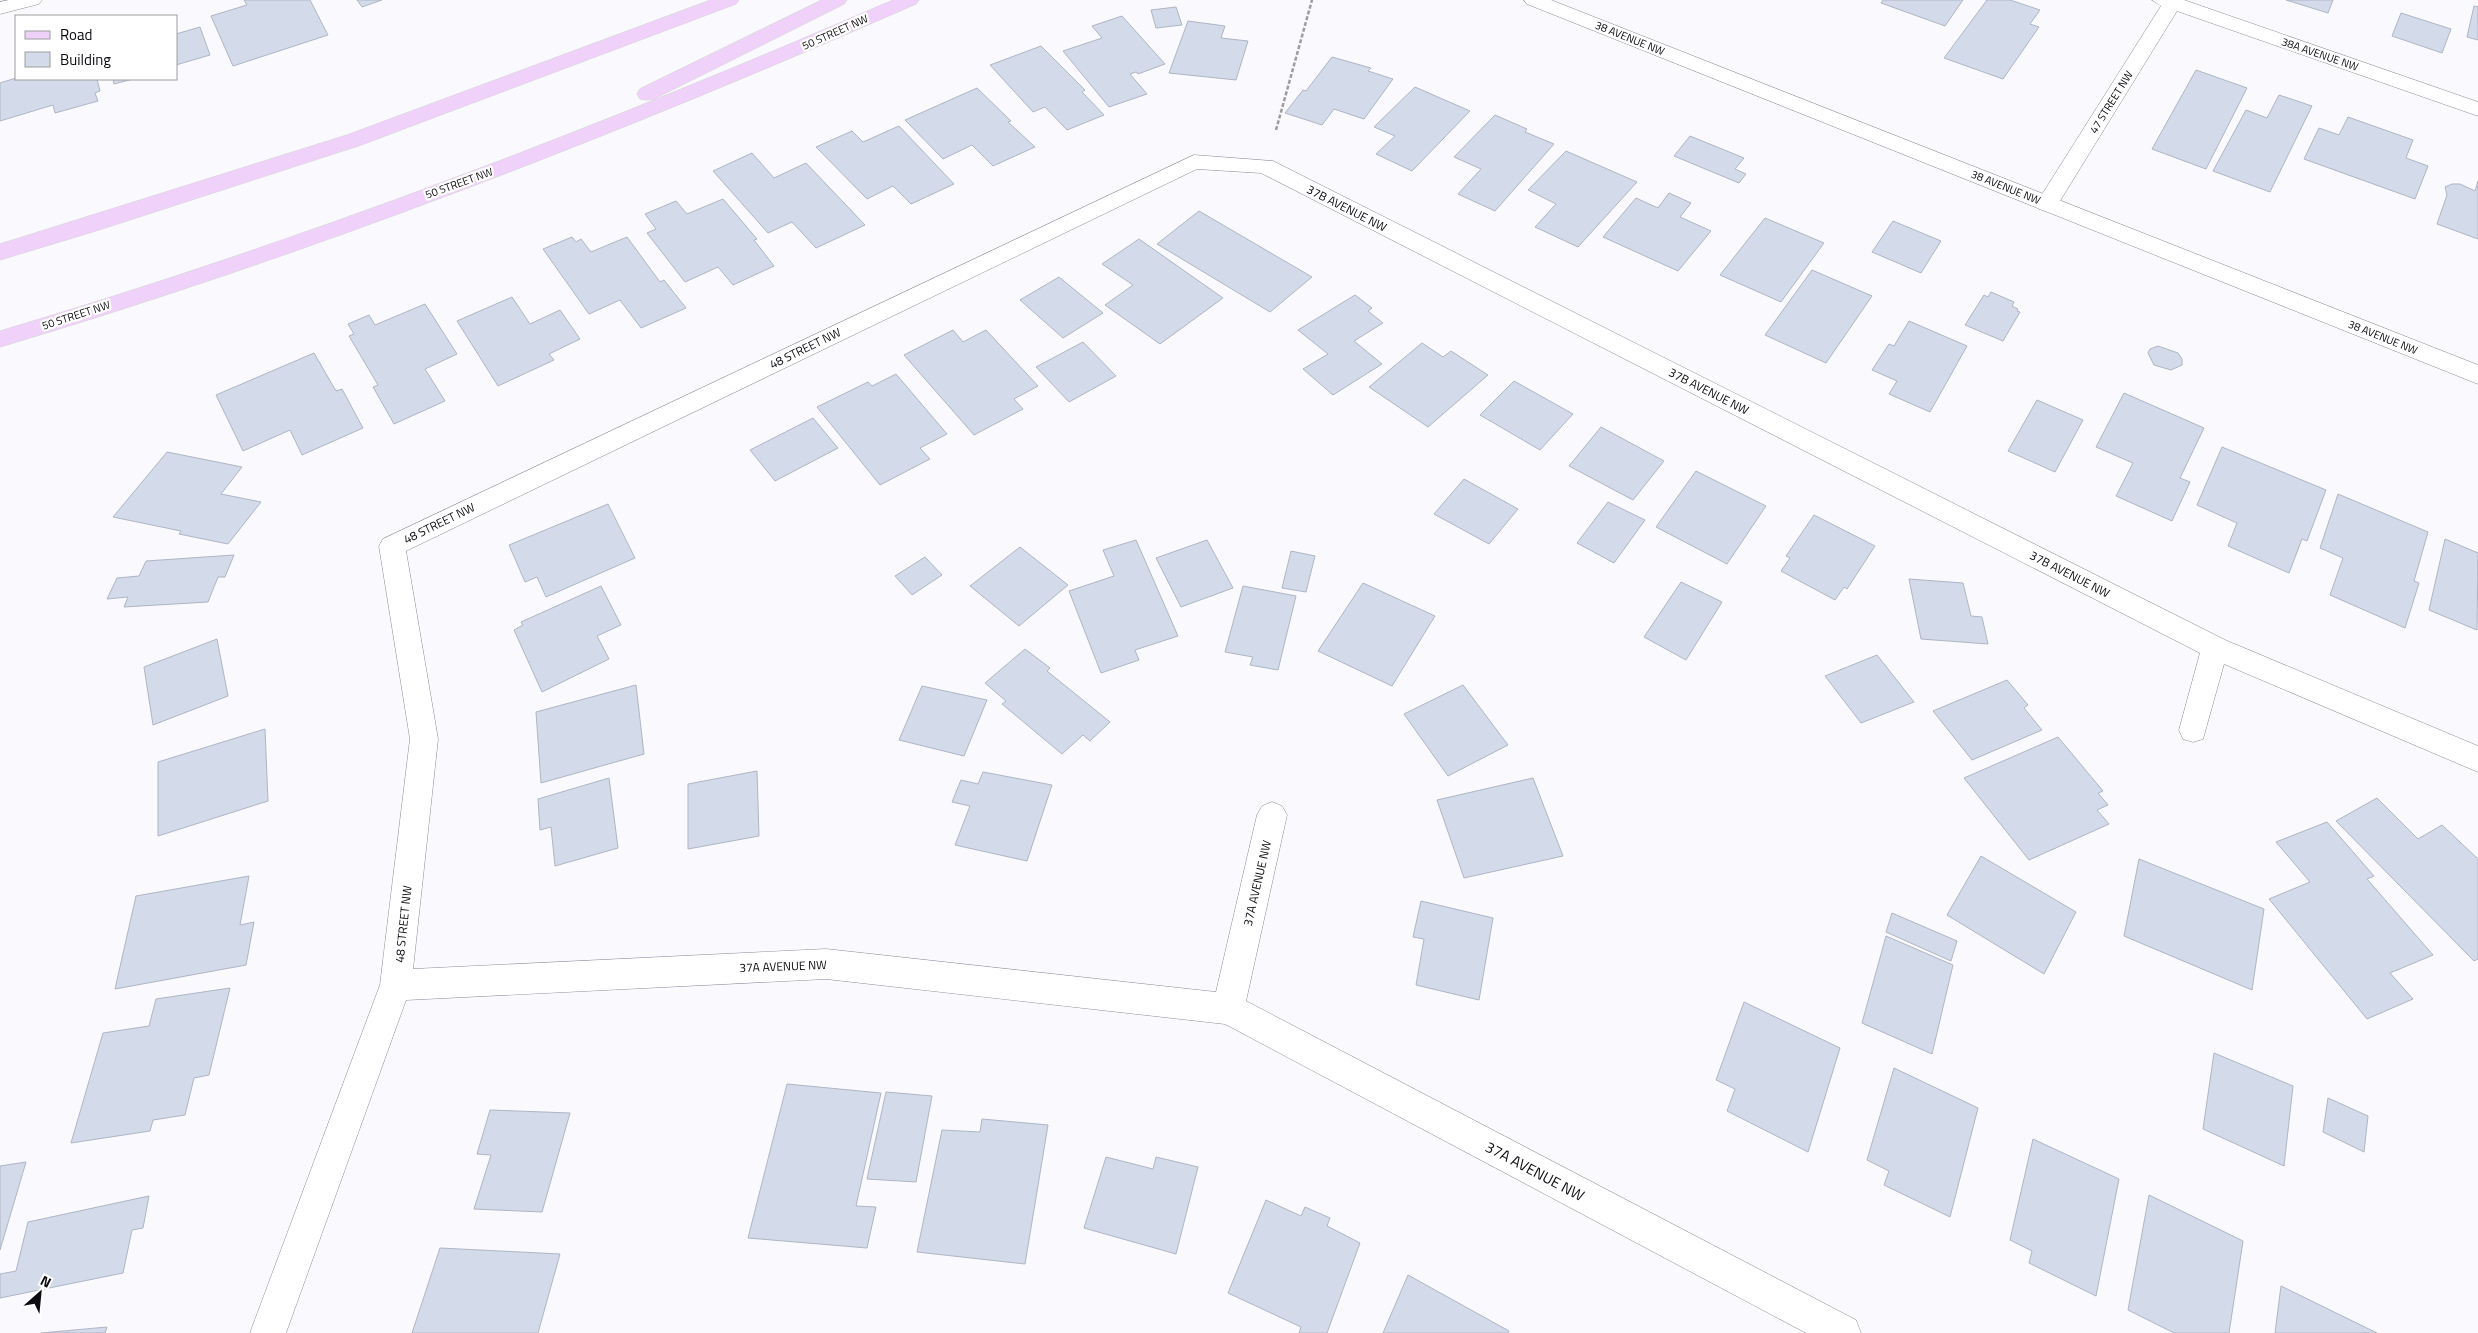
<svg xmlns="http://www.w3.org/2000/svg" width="2478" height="1333" font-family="'Titillium Web',sans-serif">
<rect width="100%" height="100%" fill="#faf9fd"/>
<path fill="#d3daea" stroke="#aeb5c4" d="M244,0H310L328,35L233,66L211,16L247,5Z
M357,0H382L362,7Z
M1883,0H1963L1945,26L1881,3Z
M1987,0H2010L2040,10L2030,24L2039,27L2003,79L1944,58Z
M2286,0H2333L2328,13Z
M2474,6L2478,7V40L2467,37Z
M1176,7L1182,25L1156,28L1151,10Z
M2401,13L2451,29L2442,53L2392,36Z
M1122,16L1165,64L1138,74L1136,72L1130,74L1147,94L1109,107L1063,51L1102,38L1092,26Z
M1188,21L1225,26L1221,38L1248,41L1236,80L1169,73Z
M200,27L210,55L176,65V34Z
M1041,46L1085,90L1082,92L1104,115L1067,130L1045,107L1033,112L990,65Z
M1332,57L1371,68L1368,71L1393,79L1364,119L1334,109L1322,125L1285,113L1303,90L1306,91Z
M2196,70L2247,88L2206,169L2152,149Z
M16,78L97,79L100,91L95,93L98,101L55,113L53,105L0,121V83Z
M113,79H133L114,84Z
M1415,87L1470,111L1412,171L1376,154L1395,136L1374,127Z
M977,88L1011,121L1008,122L1035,147L993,166L972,145L943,159L905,120Z
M2279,95L2312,106L2270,192L2213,171L2246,110L2267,118Z
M1495,115L1527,129L1525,132L1554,144L1495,211L1458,194L1481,169L1454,157Z
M2348,117L2413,140L2406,158L2428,166L2415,199L2304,159L2319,128L2339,135Z
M899,126L954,184L911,204L893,186L867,199L816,147L852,131L863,142Z
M1690,136L1744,158L1735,169L1746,174L1739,183L1674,156Z
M1566,151L1637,182L1578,247L1535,227L1556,204L1528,190Z
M752,153L774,178L806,163L865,225L816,248L792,222L768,233L713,171Z
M2478,181V239L2437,224L2447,195L2445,187L2452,184H2460L2475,191Z
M1669,193L1691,203L1680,217L1711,231L1678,271L1603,237L1636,198L1658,208Z
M723,199L757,239L754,240L774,266L733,285L718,267L685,282L647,233L656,229L645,214L676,201L687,214Z
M1199,211L1312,277L1270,312L1157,244Z
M1765,218L1824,243L1781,302L1720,275Z
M1893,221L1941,241L1921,273L1872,252Z
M572,237L576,242L581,239L591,252L627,237L660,282L664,280L686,308L641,328L620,300L589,314L543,249Z
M1139,239L1223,298L1160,344L1105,305L1133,285L1102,264Z
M1812,270L1872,296L1826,363L1765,335Z
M1059,277L1103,313L1063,338L1020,300Z
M1991,292L2014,302L2012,306L2018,309L2017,311L2020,312L2003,341L1965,325L1984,295L1988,297Z
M1355,295L1372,308L1368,311L1383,323L1354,341L1382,364L1333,395L1303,369L1328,354L1298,330Z
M512,297L530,324L560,310L580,339L549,354L554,360L498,386L457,321Z
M425,304L457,354L425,369L445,401L394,424L373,387L378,385L349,336L354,334L348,324L369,315L375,325Z
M1909,321L1967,346L1930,412L1889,394L1897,381L1872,370L1889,344L1894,346Z
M953,330L963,342L986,330L1038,386L1014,399L1023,409L974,435L904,355Z
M1083,342L1116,376L1069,402L1036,367Z
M1422,343L1443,357L1451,351L1488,375L1428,427L1369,387Z
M2158,346L2178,353L2182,359V365L2171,370L2154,365L2148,353L2150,349Z
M314,353L336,391L342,389L363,428L302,455L290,430L243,451L216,395Z
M896,374L947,434L920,448L930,459L880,485L817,407L868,382L872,386Z
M1514,381L1573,414L1540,450L1480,415Z
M2124,393L2204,428L2180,478L2190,482L2172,521L2116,496L2133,463L2096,447Z
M2037,400L2083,420L2055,472L2008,451Z
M813,418L838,448L775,481L750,450Z
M1601,427L1664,461L1633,500L1569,466Z
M2222,447L2326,490L2307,541L2302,539L2289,573L2228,546L2237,523L2197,505Z
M167,452L242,467L221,494L261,502L228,544L179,534L181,531L113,517Z
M1696,471L1766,506L1727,564L1656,527Z
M1464,479L1518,509L1489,544L1434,514Z
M2338,494L2428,532L2414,581L2419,583L2405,628L2330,595L2343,558L2320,548Z
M1608,502L1645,520L1614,563L1577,543Z
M608,504L635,558L546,597L537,577L525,582L509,545Z
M1814,515L1875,546L1847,589L1844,587L1835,600L1781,571L1790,558L1786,556Z
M2445,539L2478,553L2477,630L2429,610Z
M1136,540L1178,636L1135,650L1139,660L1101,673L1069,591L1114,576L1103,550Z
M1207,540L1233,588L1181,607L1156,558Z
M1020,547L1068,585L1019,626L970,586Z
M1291,551L1315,556L1306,592L1282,588Z
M234,555L225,577H218L208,602L124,607L128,597L107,599L117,578L139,576L146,561Z
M925,557L942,575L912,595L895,576Z
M1909,579L1963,583L1971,616L1982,617L1988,644L1921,639Z
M1681,582L1722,602L1686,660L1644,637Z
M1363,583L1435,616L1392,686L1318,651Z
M601,586L621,625L597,636L609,659L542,692L514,630L523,625L521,622Z
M1243,586L1296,596L1278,670L1250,665L1253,657L1225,652Z
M217,639L228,696L153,725L144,667Z
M1025,649L1050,668L1047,671L1110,722L1090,741L1083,735L1062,754L1002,704L1006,701L985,683Z
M1877,655L1914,702L1861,723L1825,676Z
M2007,680L2028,705L2024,708L2042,730L1972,760L1933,711Z
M636,685L644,754L541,783L536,712Z
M1463,685L1508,745L1448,776L1404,714Z
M922,686L987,700L964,756L899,740Z
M265,729L268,801L158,836V762Z
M2058,737L2103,791L2098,793L2108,805L2097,810L2109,824L2029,860L1964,778Z
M757,771L759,836L688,849V784Z
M983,772L1052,785L1027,861L955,845L970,806L952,802L961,780L978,784Z
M609,778L618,848L555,866L551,827L540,830L538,799Z
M1533,778L1563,856L1464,878L1437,800Z
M2377,798L2418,839L2442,825L2478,859V959L2474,961L2336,821Z
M2327,822L2374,876L2367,879L2433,955L2390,973L2413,999L2367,1019L2269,899L2310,882L2276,842Z
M1981,856L2076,912L2044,974L1947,915Z
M2139,859L2264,909L2252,990L2124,936Z
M249,876L240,925L254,922L246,965L115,989L136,896Z
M1421,901L1493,918L1479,1000L1416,985L1424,939L1413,937Z
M1892,913L1957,941L1951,961L1886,932Z
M1886,936L1953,965L1932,1054L1862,1023Z
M230,988L209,1075L194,1078L185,1115L153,1120L150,1131L71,1143L103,1033L149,1026L156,999Z
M1744,1002L1840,1048L1808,1152L1727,1111L1735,1089L1716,1080Z
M2214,1053L2293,1086L2284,1166L2203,1129Z
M1894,1068L1978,1108L1950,1217L1884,1185L1889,1171L1867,1160Z
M787,1084L881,1093L856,1206L876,1207L867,1248L748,1238Z
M886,1092L932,1096L916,1182L867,1179Z
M2328,1098L2368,1116L2364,1152L2323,1132Z
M490,1110L570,1113L542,1212L474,1209L491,1155L477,1154Z
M982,1119L1048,1125L1025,1264L917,1252L942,1130L980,1132Z
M2033,1139L2119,1179L2096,1296L2029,1263L2032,1251L2010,1240Z
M1106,1157L1153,1169L1156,1157L1198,1167L1176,1254L1084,1228Z
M26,1162L0,1250V1166Z
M2149,1195L2243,1241L2229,1333H2174L2128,1310Z
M149,1196L143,1228L132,1230L123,1273L0,1298V1274L16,1271L28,1222Z
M1266,1200L1301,1216L1305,1207L1330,1218L1327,1226L1360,1243L1327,1333H1299L1301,1327L1228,1293Z
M440,1248L560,1254L538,1333H412Z
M1408,1275L1509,1331L1508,1333H1383Z
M2281,1286L2377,1333H2275Z
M107,1327L105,1333H41Z"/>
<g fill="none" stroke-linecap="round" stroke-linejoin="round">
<defs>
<path id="minor" d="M9,0H42L39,4L0,14V2Z
M2152,0H2184L2478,102V116L2177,11L2055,209L2047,211L2039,209L2036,204L2161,6Z
M1194,155L1273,161L2225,640L2478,746V772L2224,664L2203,739L2193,742L2183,739L2179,730L2200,653L1261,173L1197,169L406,551L438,739L413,969L826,949L1216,992L1257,815L1262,806L1272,802L1282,806L1287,815L1246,1001L1856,1320L1861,1333H1806L1225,1024L826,979L406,1000L286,1333H250L380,985L410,739L379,546L383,539Z"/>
<path id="tertiary" d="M1524,0H1551L2478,365V384L1527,4Z"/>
<path id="primary" d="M711,0H739L736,4L361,145L102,229L0,260V244L347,135Z
M822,0H847L844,4L654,99L647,100L640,99L637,94L640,89Z
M893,0H919L916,4C617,135 312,254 0,347V331C304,241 602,126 893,0Z"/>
</defs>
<use href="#minor" stroke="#8c8a99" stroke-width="1"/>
<use href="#tertiary" stroke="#8c8a99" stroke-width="1"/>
<use href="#primary" stroke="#d3d3d4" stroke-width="1"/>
<path stroke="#9d9ca1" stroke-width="2.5" stroke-dasharray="4 2" stroke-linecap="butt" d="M1276,130L1312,0"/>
<use href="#minor" fill="#fff" fill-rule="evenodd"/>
<use href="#tertiary" fill="#fff" fill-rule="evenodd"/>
<use href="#primary" fill="#f0d1fa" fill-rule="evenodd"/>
</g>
<g text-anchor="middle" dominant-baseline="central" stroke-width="4.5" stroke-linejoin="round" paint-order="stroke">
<g font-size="11" fill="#0c0b10" stroke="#fff">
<text transform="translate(835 32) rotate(-24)">50 STREET NW</text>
<text transform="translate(1630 38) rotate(22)">38 AVENUE NW</text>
<text transform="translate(2320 54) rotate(19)">38A AVENUE NW</text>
<text transform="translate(2111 102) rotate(-58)">47 STREET NW</text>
<text transform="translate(459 183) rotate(-20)">50 STREET NW</text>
<text transform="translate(2006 187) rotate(22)">38 AVENUE NW</text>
<text transform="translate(76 315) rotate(-18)">50 STREET NW</text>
<text transform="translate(2383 337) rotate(22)">38 AVENUE NW</text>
</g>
<g font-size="12" fill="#0c0b10" stroke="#fff">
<text transform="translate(1347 208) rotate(27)">37B AVENUE NW</text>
<text transform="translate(805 348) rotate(-26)">48 STREET NW</text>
<text transform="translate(1709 391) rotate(27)">37B AVENUE NW</text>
<text transform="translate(439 523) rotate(-26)">48 STREET NW</text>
<text transform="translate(2070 574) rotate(27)">37B AVENUE NW</text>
<text transform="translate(1257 883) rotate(-77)">37A AVENUE NW</text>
<text transform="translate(403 924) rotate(-84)">48 STREET NW</text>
<text transform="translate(783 966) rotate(-2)">37A AVENUE NW</text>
</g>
<g font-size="15" fill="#0c0b10" stroke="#fff">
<text transform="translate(1535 1171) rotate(28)">37A AVENUE NW</text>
</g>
</g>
<rect x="15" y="15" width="162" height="65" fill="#ffffff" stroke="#9e9d9f"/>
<rect x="25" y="31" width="25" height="8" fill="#f0d1fa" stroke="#9e9d9f"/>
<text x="60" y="40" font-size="15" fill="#0c0b10">Road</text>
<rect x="25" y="52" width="25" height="15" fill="#d3daea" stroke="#9e9d9f"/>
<text x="60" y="65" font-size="15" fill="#0c0b10">Building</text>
<g transform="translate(40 1293) rotate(27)" stroke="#ffffff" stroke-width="4" paint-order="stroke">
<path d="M0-4L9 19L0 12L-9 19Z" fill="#0c0b10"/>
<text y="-8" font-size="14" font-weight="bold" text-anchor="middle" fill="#0c0b10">N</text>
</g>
</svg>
